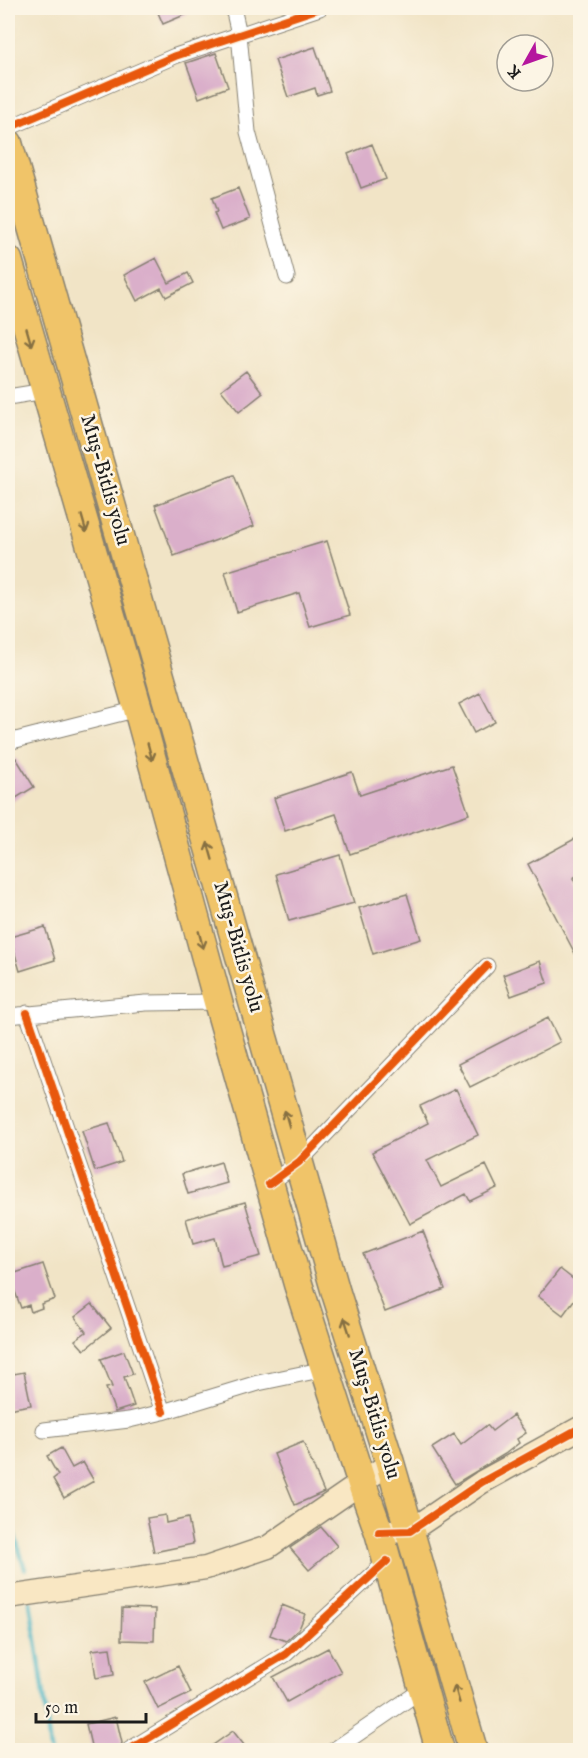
<svg xmlns="http://www.w3.org/2000/svg" width="588" height="1758" font-family="'IM FELL English',serif">
<rect width="100%" height="100%" fill="#fcf5e5"/>
<filter id="ink" filterUnits="userSpaceOnUse"><feTurbulence type="fractalNoise" baseFrequency=".0167" numOctaves="2"/><feDisplacementMap in="SourceGraphic" scale="12" xChannelSelector="R" yChannelSelector="G"/><feConvolveMatrix kernelMatrix="1 2 1 2 8 2 1 2 1" color-interpolation-filters="sRGB"/></filter>
<filter id="wash" filterUnits="userSpaceOnUse"><feTurbulence type="fractalNoise" baseFrequency=".008" numOctaves="4" result="noise"/><feDisplacementMap in="SourceGraphic" scale="24" xChannelSelector="R" yChannelSelector="G"/><feGaussianBlur stdDeviation="1.35" result="paint"/><feColorMatrix in="noise" values="0 0 0 0 0 0 0 0 0 0 0 0 0 0 0 0 0 1.4 0 .05"/><feComposite in="paint" operator="in"/></filter>
<g filter="url(#wash)">
<rect width="100%" height="100%" fill="#f1e4c6"/>
<g fill="none" stroke-linecap="round" stroke-linejoin="round">
<path stroke="#48b5c4" stroke-width="4.5" d="M8,1514L25,1569
M30,1602L43,1687L50,1750"/>
</g>
<g id="blocks">
<path fill="#daafca" d="M156,8H201L163,24Z
M315,47L330,91L317,95L315,88L288,97L275,60Z
M216,53L228,87L199,98L186,63Z
M372,144L386,179L361,188L348,154Z
M238,188L250,219L221,230L214,213L217,212L212,198Z
M156,258L169,283L188,273L193,283L166,297L161,288L137,301L124,275Z
M246,371L263,393L239,412L221,390Z
M234,475L254,526L174,556L155,505Z
M327,541L350,615L310,627L299,593L237,612L225,572Z
M480,693L495,722L474,733L459,704Z
M16,758L34,787L8,803V763Z
M452,765L469,814L350,854L336,814L285,831L274,798L352,772L360,795Z
M580,836V874L573,878L580,892V963L528,864Z
M340,855L354,903L289,921L276,874Z
M407,894L421,939L373,954L359,908Z
M45,927L55,960L20,971L10,937Z
M540,961L547,983L511,996L503,975Z
M548,1018L560,1042L470,1087L458,1064Z
M456,1089L478,1135L427,1160L441,1187L486,1165L497,1188L470,1201L466,1194L410,1224L372,1152L428,1123L420,1106Z
M109,1123L122,1162L95,1171L82,1131Z
M221,1162L227,1183L188,1194L182,1174Z
M245,1202L261,1256L222,1266L215,1238L193,1244L186,1219Z
M423,1231L445,1289L385,1312L363,1254Z
M43,1264L55,1299L41,1304L42,1308L31,1312L29,1305L21,1308L9,1275Z
M560,1269L578,1283L576,1285L580,1289V1292L563,1315L538,1296Z
M92,1304L111,1328L84,1350L75,1340L86,1332L75,1317Z
M124,1351L133,1374L124,1377L134,1406L115,1412L106,1388L112,1387L101,1359Z
M24,1372L31,1405L8,1409V1375Z
M513,1415L526,1433L517,1439L519,1443L505,1454L455,1484L432,1448L454,1434L461,1445L487,1425L492,1431Z
M303,1442L324,1492L295,1505L274,1454Z
M61,1448L72,1468L83,1462L94,1481L64,1498L53,1479L58,1475L47,1456Z
M165,1515L166,1523L188,1518L193,1544L154,1552L147,1518Z
M321,1527L337,1546L309,1570L290,1548Z
M282,1605L305,1614L299,1629L286,1641L270,1635Z
M122,1608L155,1609L154,1641L121,1640Z
M110,1648L114,1675L96,1678L92,1650Z
M328,1648L341,1672L287,1702L273,1677Z
M178,1666L191,1693L158,1709L145,1682Z
M116,1717L122,1743L120,1747L105,1750H92L86,1724Z
M233,1731L248,1750H206Z"/>
</g>
</g>
<g filter="url(#ink)">
<use href="#blocks" fill-opacity="0" stroke="#868071" stroke-width="1.5"/>
<g fill="none" stroke-linecap="round" stroke-linejoin="round">
<defs>
<path id="street" d="M233,8L239,34L248,132L287,277
M8,128L175,56L320,8
M8,397L45,391
M8,742L138,709
M27,1013L163,1412
M8,1016L146,1003L218,1002
M269,1184L299,1162L487,966
M44,1430L129,1420L163,1412L258,1383L325,1369
M129,1750L286,1654L387,1561
M334,1750L423,1689"/>
<path id="secondary" d="M379,1532L410,1531L482,1482L580,1428
M8,1597L206,1568L268,1547L390,1463"/>
<path id="highway" d="M8,143L336,1293L390,1463L473,1750
M8,260L138,709L218,1002L298,1284L362,1484L379,1532L440,1750"/>
</defs>
<use href="#street" stroke="#868071" stroke-width="17"/>
<use href="#secondary" stroke="#868071" stroke-width="25"/>
<use href="#highway" stroke="#868071" stroke-width="31"/>
<use href="#street" stroke="#fff" stroke-width="15"/>
<use href="#secondary" stroke="#f9e7c3" stroke-width="22"/>
<use href="#highway" stroke="#f0c469" stroke-width="28"/>
<defs>
<path id="cycleway" d="M8,128L175,56L320,8
M27,1013L163,1412
M269,1184L299,1162L487,966
M379,1532L410,1531L482,1482L580,1428
M129,1750L286,1654L387,1561"/>
</defs>
<use href="#cycleway" stroke="#fcf5e5" stroke-width="11"/>
<use href="#cycleway" stroke="#e8590c" stroke-width="8"/>
</g>
<defs><path id="oneway-shaft" d="M-6 0H5M1.5-3L5.5 0L1.5 3" fill="none" stroke-width="1.6" stroke-linecap="round" stroke-linejoin="round" transform="scale(1.5)"/></defs>
<g stroke="#867042">
<use href="#oneway-shaft" transform="translate(29 337) rotate(74)"/>
<use href="#oneway-shaft" transform="translate(84 524) rotate(74)"/>
<use href="#oneway-shaft" transform="translate(150 752) rotate(75)"/>
<use href="#oneway-shaft" transform="translate(210 851) rotate(-106)"/>
<use href="#oneway-shaft" transform="translate(201 940) rotate(75)"/>
<use href="#oneway-shaft" transform="translate(287 1119) rotate(-106)"/>
<use href="#oneway-shaft" transform="translate(347 1326) rotate(-108)"/>
<use href="#oneway-shaft" transform="translate(457 1694) rotate(-106)"/>
</g>
</g>
<g text-anchor="middle" dominant-baseline="central" stroke-width="5" stroke-linejoin="round" paint-order="stroke">
<g font-size="21" fill="#1c1c1c" stroke="#fcf5e5">
<text transform="translate(105 480) rotate(74)">Muş-Bitlis yolu</text>
<text transform="translate(238 947) rotate(74)">Muş-Bitlis yolu</text>
<text transform="translate(374 1414) rotate(73)">Muş-Bitlis yolu</text>
</g>
</g>
<rect width="588" height="1758" fill="none" stroke="#fcf5e5" stroke-width="30"/>
<g transform="translate(525 63) rotate(230)"><circle r="28" fill="#fcf5e5" stroke="#a29e95" stroke-width="1.5"/>
<path d="M0-4.5L10 22L0 15L-10 22Z" fill="#b5179e"/>
<text y="-9" font-size="16" font-weight="bold" text-anchor="middle" fill="#1c1c1c">K</text>
</g>
<path d="M36 1713v9h110v-9" fill="none" stroke="#1c1c1c" stroke-width="3"/>
<text x="45" y="1713" font-size="18" fill="#1c1c1c" stroke="#fcf5e5" stroke-width="4.5" paint-order="stroke">50 m</text>
</svg>
